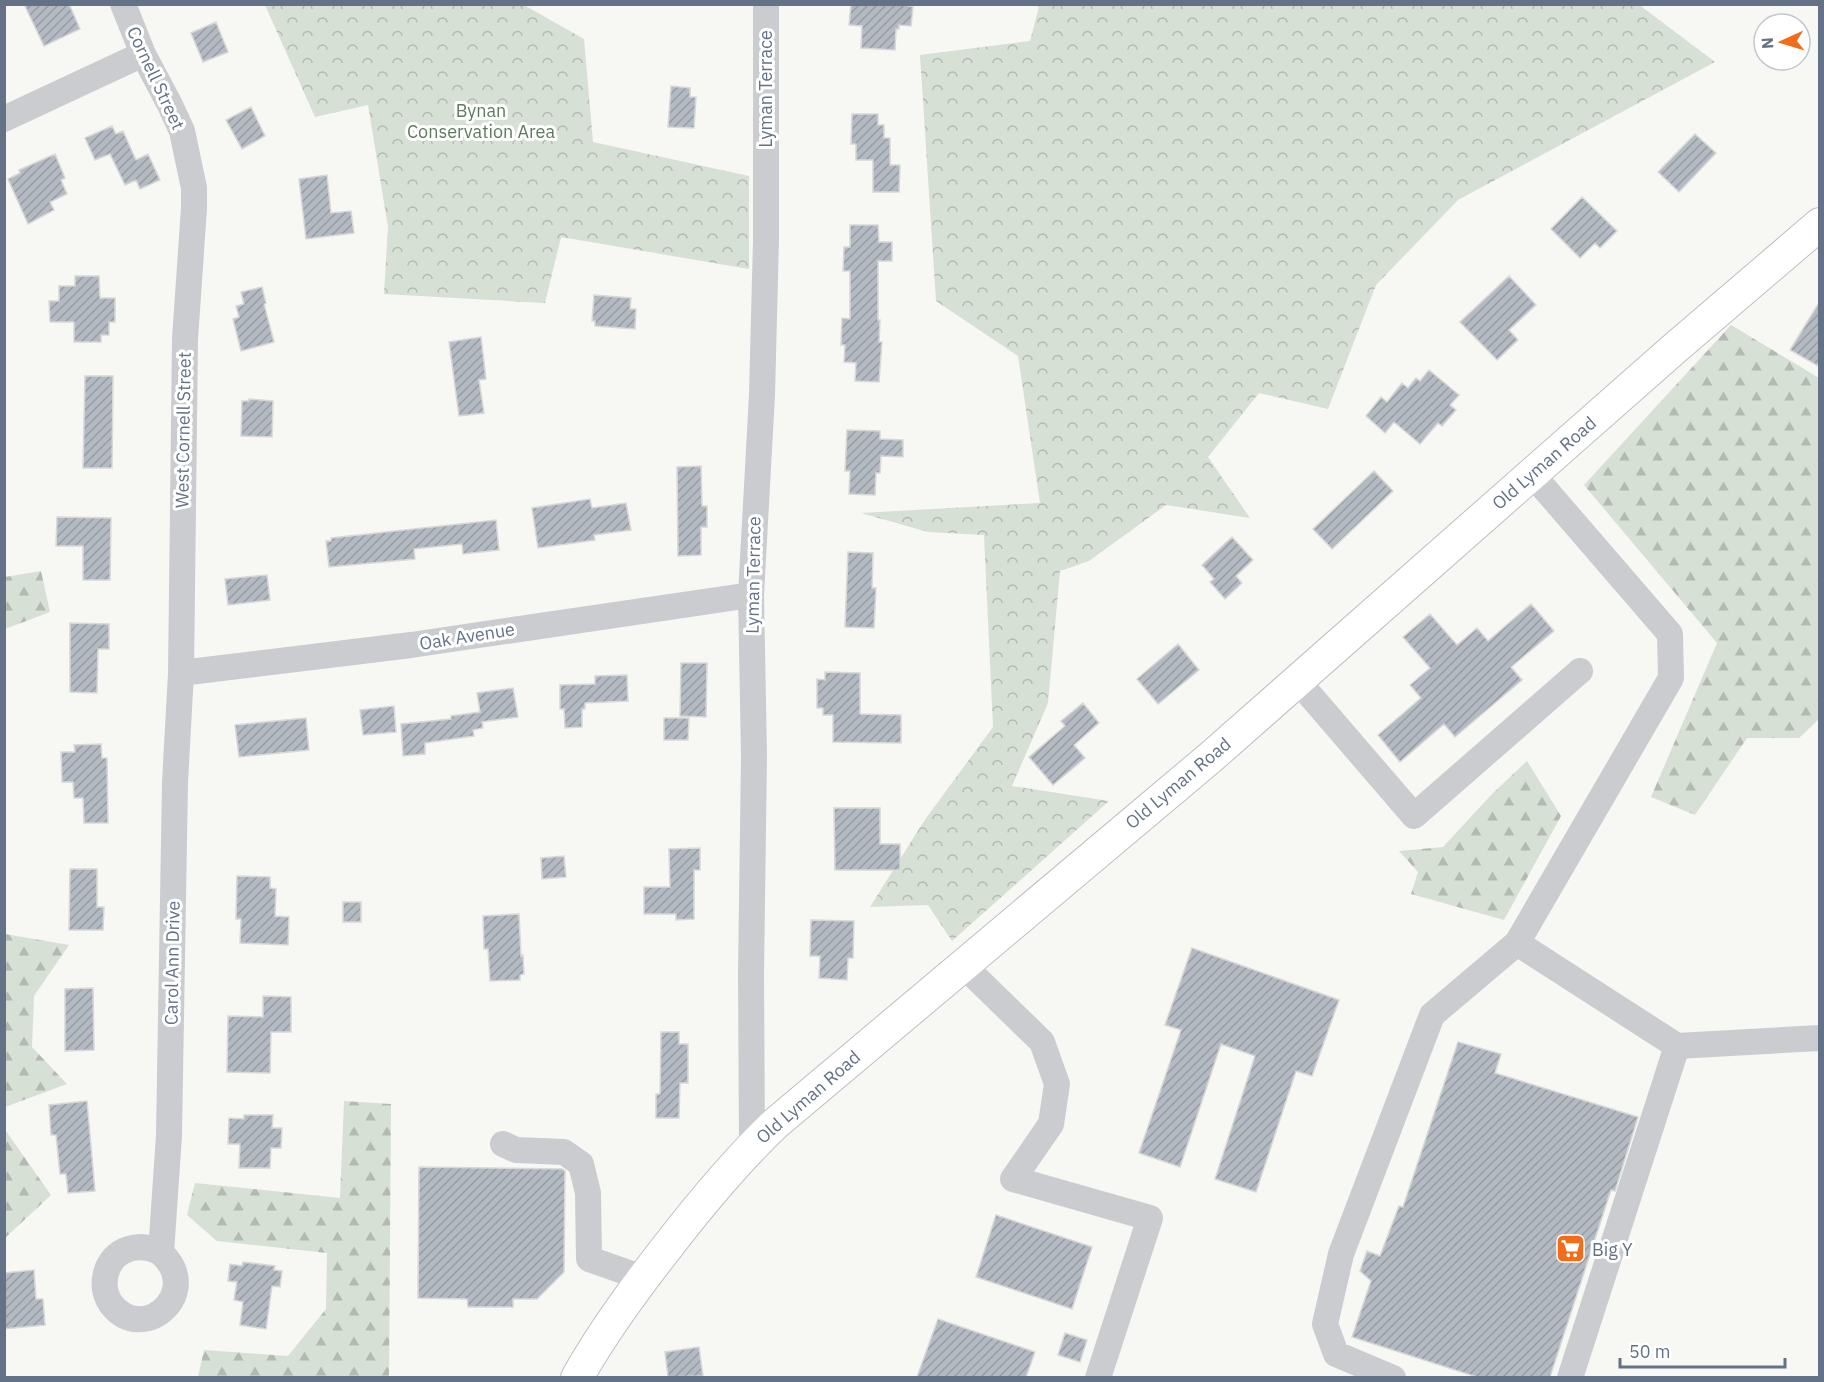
<svg xmlns="http://www.w3.org/2000/svg" width="1824" height="1382" font-family="'IBM Plex Sans',sans-serif">
<defs>
<pattern id="forest-firs" width="22" height="20" patternUnits="userSpaceOnUse" patternTransform="scale(1.5)"><rect width="22" height="20" fill="#d7e0d4"/><path d="M5 1l3.5 6h-7zM16 11l3.5 6h-7z" fill="#b2bab2"/></pattern>
<pattern id="park-crowns" width="20" height="18" patternUnits="userSpaceOnUse" patternTransform="scale(1.5)"><rect width="20" height="18" fill="#d7e0d4"/><path d="M2 6a3 3 0 1 1 6 0M12 15a3 3 0 1 1 6 0" fill="none" stroke="#b2bab2"/></pattern>
<pattern id="building-hatch" width="6" height="6" patternUnits="userSpaceOnUse" patternTransform="scale(1.5)"><rect width="6" height="6" fill="#b4bac1"/><path d="M-1 1l2-2M0 6l6-6M5 7l2-2" fill="none" stroke="#969ca3"/></pattern>
</defs>
<rect width="100%" height="100%" fill="#f7f7f4"/>
<path fill="url(#forest-firs)" d="M1731,325L1819,378V719L1799,738H1747L1695,815L1651,797L1717,643L1584,485Z
M41,571L50,612L5,629V577Z
M1527,761L1561,816L1504,920L1411,894L1418,872L1399,851L1443,847L1493,793Z
M5,934L69,945L34,996L32,1047L67,1084L5,1107Z
M344,1101L391,1104L389,1377H198L204,1350L288,1356L326,1309L327,1253L217,1241L187,1215L195,1183L340,1198Z
M5,1125L6,1131L51,1195L5,1238Z"/>
<path fill="url(#park-crowns)" d="M1638,4L1715,62L1458,200L1376,285L1328,409L1259,393L1208,457L1250,518L1166,505L1089,561L1060,571L1048,703L1012,786L1109,801L952,941L928,905L870,907L924,821L993,727L984,535L928,532L861,513L1040,503L1018,356L936,301L920,55L1030,41L1039,7L1033,5Z
M265,5H524L584,39L593,142L749,176V269L561,237L545,303L384,294L388,227L368,105L315,117Z"/>
<path fill="url(#building-hatch)" stroke="#d8d9d6" stroke-width="1.5" d="M24,4H69L80,29L44,46Z
M851,4H902L913,7L911,26L899,25V29H896L895,50L861,48L862,26L849,25Z
M216,22L228,52L203,62L191,33Z
M671,86L690,88V97H696L694,128L668,127Z
M251,107L265,136L242,149L226,120Z
M852,114H878V125H884V138H890V165H900L899,192H873V160H856V144H851Z
M112,126L116,134L123,131L136,160L148,154L160,180L140,189L136,180L125,185L110,154L95,160L85,138Z
M1695,134L1716,153L1679,192L1658,172Z
M55,154L65,178L61,180L67,194L50,202L54,210L28,224L8,179L20,173L19,170Z
M327,175L331,213L351,211L354,233L306,239L299,179Z
M1582,197L1617,231L1600,248L1595,243L1580,258L1551,229Z
M850,225H878L879,242H892V261H878V320H880L879,342H882L879,382L855,381L856,363L844,362L845,345H841L842,318L850,319V271H843L844,247H850Z
M75,276H99L100,298H115V322H109V335H101V342H74V322H50L49,301H59V286H75Z
M1509,276L1536,305L1509,330L1518,340L1497,360L1460,322Z
M262,287L266,303L264,304L274,342L241,351L233,319L239,317L236,306L244,304L241,292Z
M594,295L631,298L630,309H636L635,329L595,326V321H592Z
M1820,301V367L1790,350Z
M481,337L486,379L479,380L484,413L459,416L449,342Z
M1429,370L1459,395L1450,405L1456,410L1442,426L1438,423L1420,444L1394,422L1385,433L1366,416L1381,397L1387,402L1402,383L1408,388L1416,378L1420,381Z
M85,376H113L112,468H83Z
M249,399L273,401L272,437L241,436L242,401H249Z
M847,430L880,431V439L903,440V457L881,456L880,473H876L875,495L849,494L850,471H845Z
M701,466L702,506H707V527H701V555L678,556L677,467Z
M1374,471L1393,491L1332,549L1313,529Z
M590,499L592,508L626,503L631,530L594,535L595,540L538,548L532,508Z
M57,517L111,518L110,580H83V546H56Z
M496,520L499,550L463,554L462,544L414,549L415,559L329,567L326,541H331V538Z
M1232,537L1253,560L1236,576L1242,583L1225,599L1210,582L1214,579L1202,565Z
M848,552L873,553L872,588H876L874,628L845,627Z
M267,575L270,600L228,605L225,579Z
M1531,604L1554,631L1511,667L1522,680L1455,737L1444,724L1400,762L1378,735L1421,698L1410,685L1430,668L1403,637L1430,614L1457,645L1477,628L1488,641Z
M70,623L109,624V649H98L97,693L70,692Z
M1178,644L1199,670L1158,704L1137,679Z
M681,663H707L706,717L680,716Z
M825,672L860,673V714L901,715V743L833,742V715H823V708H817V679L825,680Z
M627,675L628,701L585,703V709H582V727L565,728L564,709H560V685L595,684V676Z
M513,688L518,717L482,722L483,728L473,730L474,736L425,743V754L403,756L401,724L451,719V716L480,712L477,693Z
M1083,703L1099,723L1074,745L1085,758L1053,785L1029,757L1065,726L1061,721Z
M394,706L396,732L363,735L360,710Z
M306,718L309,750L239,757L235,725Z
M664,718H689L688,740H664Z
M101,744L102,758H107L108,823H84L83,798H74L73,782H62L61,752H75L74,745Z
M834,808H880V844H900V870H835Z
M700,848V870H694V919L676,920V914H644V887H670L669,849Z
M564,856L566,877L542,879L541,858Z
M70,869H97V907H104L103,930H69Z
M237,876L270,877V888L276,889L275,916L289,917L288,945L240,943L241,919H236Z
M343,902H361V922H343Z
M519,914L521,956L523,955L524,974L520,975V980L490,981L488,949H484L483,916Z
M811,920L854,921L853,958H848L847,980L819,978L820,956H810Z
M1192,948L1339,1000L1312,1076L1296,1071L1256,1192L1215,1179L1255,1056L1221,1044L1180,1167L1139,1153L1181,1030L1165,1025Z
M93,988L94,1050L65,1051V989Z
M263,996L291,997V1032H271L270,1073L227,1072L228,1016L263,1017Z
M661,1032H679V1044H688V1083H680L679,1118H656V1094H660Z
M1458,1042L1501,1054L1495,1073L1638,1117L1615,1191L1611,1190L1550,1377H1477L1352,1337L1371,1281L1360,1271L1367,1251L1380,1256L1399,1206L1403,1207Z
M87,1101L95,1191L68,1193L66,1174H60L56,1135H51L49,1105Z
M244,1115H273L272,1128H282L281,1148H271L270,1168H239L240,1144H228L229,1118L244,1119Z
M419,1167L562,1169L565,1171L564,1272L537,1299H513V1307H468L467,1299L418,1298Z
M996,1215L1092,1247L1072,1309L976,1277Z
M243,1262L275,1266L274,1270L282,1271L280,1287L272,1286L266,1329L240,1325L243,1302L234,1300L237,1282L228,1281L230,1264L242,1266Z
M34,1270L36,1299H43L45,1325L4,1329V1273Z
M938,1319L1035,1352L1026,1377H917Z
M1065,1333L1087,1340L1080,1362L1058,1355Z
M699,1347L703,1376L668,1377L665,1352Z"/>
<g fill="none" stroke-linecap="round" stroke-linejoin="round">
<defs>
<path id="major" d="M577,1378C603,1331 635,1288 668,1246C702,1202 736,1161 776,1123L1211,757L1675,348L1820,224"/>
</defs>
<use href="#major" stroke="#bcbfc3" stroke-width="34"/>
<path stroke="#caccd0" stroke-width="26" d="M123,4L143,54L170,105L182,131L194,188V208L185,339L181,673L175,782L169,1135L161,1253C204,1292 143,1346 111,1304C105,1295 103,1284 106,1273C113,1248 140,1241 161,1253
M4,119L143,54
M1532,474L1670,634L1671,678L1517,943L1677,1046L1570,1378
M181,673L411,645L751,595
M1297,680L1414,816L1580,671
M963,965L1042,1042L1057,1084L1051,1124L1013,1179L1150,1218L1098,1378
M1677,1046L1820,1038
M503,1144L516,1150L564,1152L581,1164L588,1193L589,1259L643,1278
M752,1146L751,974L754,756L751,595L762,395L766,240V4
M1393,1378L1336,1354L1325,1324L1341,1254L1432,1015L1517,943"/>
<use href="#major" stroke="#fff" stroke-width="32"/>
</g>
<defs>
<symbol id="supermarket-square" viewBox="-11 -11 22 22"><rect x="-9" y="-9" width="18" height="18" rx="4" fill="#f26d19" stroke="#fff"/><path d="M-6-5.5h2.5l.6 2H6L4.5 2H-2.5L-4.4-4H-6ZM-1.5 3.2a1.3 1.3 0 1 0 .1 0ZM3 3.2a1.3 1.3 0 1 0 .1 0Z" fill="#fff"/></symbol>
</defs>
<g fill-rule="evenodd">
<use href="#supermarket-square" x="1554" y="1232" width="33" height="33"/>
</g>
<g text-anchor="middle" dominant-baseline="central" stroke-width="6" stroke-linejoin="round" paint-order="stroke">
<g font-size="18" fill="#647288" stroke="#fff">
<text transform="translate(156 78) rotate(65)">Cornell Street</text>
<text transform="translate(765 89) rotate(-90)">Lyman Terrace</text>
<text transform="translate(183 430) rotate(-89)">West Cornell Street</text>
<text transform="translate(1544 463) rotate(-41)">Old Lyman Road</text>
<text transform="translate(753 575) rotate(-89)">Lyman Terrace</text>
<text transform="translate(467 636) rotate(-9)">Oak Avenue</text>
<text transform="translate(1178 783) rotate(-40)">Old Lyman Road</text>
<text transform="translate(172 963) rotate(-89)">Carol Ann Drive</text>
<text transform="translate(808 1097) rotate(-41)">Old Lyman Road</text>
</g>
<g font-size="18" fill="#60795f" stroke="#fff">
<text x="481" y="110">Bynan<tspan x="481" dy="21">Conservation Area</tspan></text>
</g>
<g font-size="18" fill="#647288" stroke="#fff" text-anchor="start">
<text x="1592" y="1249">Big Y</text>
</g>
</g>
<rect width="1824" height="1382" fill="none" stroke="#647288" stroke-width="12"/>
<g transform="translate(1782 42) rotate(266)"><circle r="28" fill="#ffffff" stroke="#c1c7cf" stroke-width="1.5"/>
<path d="M0-4.5L10 22L0 15L-10 22Z" fill="#f26d19"/>
<text y="-9" font-size="16" font-weight="bold" text-anchor="middle" fill="#647288">N</text>
</g>
<path d="M1620 1358v9h165v-9" fill="none" stroke="#647288" stroke-width="3"/>
<text x="1629" y="1358" font-size="18" fill="#647288" stroke="#ffffff" stroke-width="4.5" paint-order="stroke">50 m</text>
</svg>
